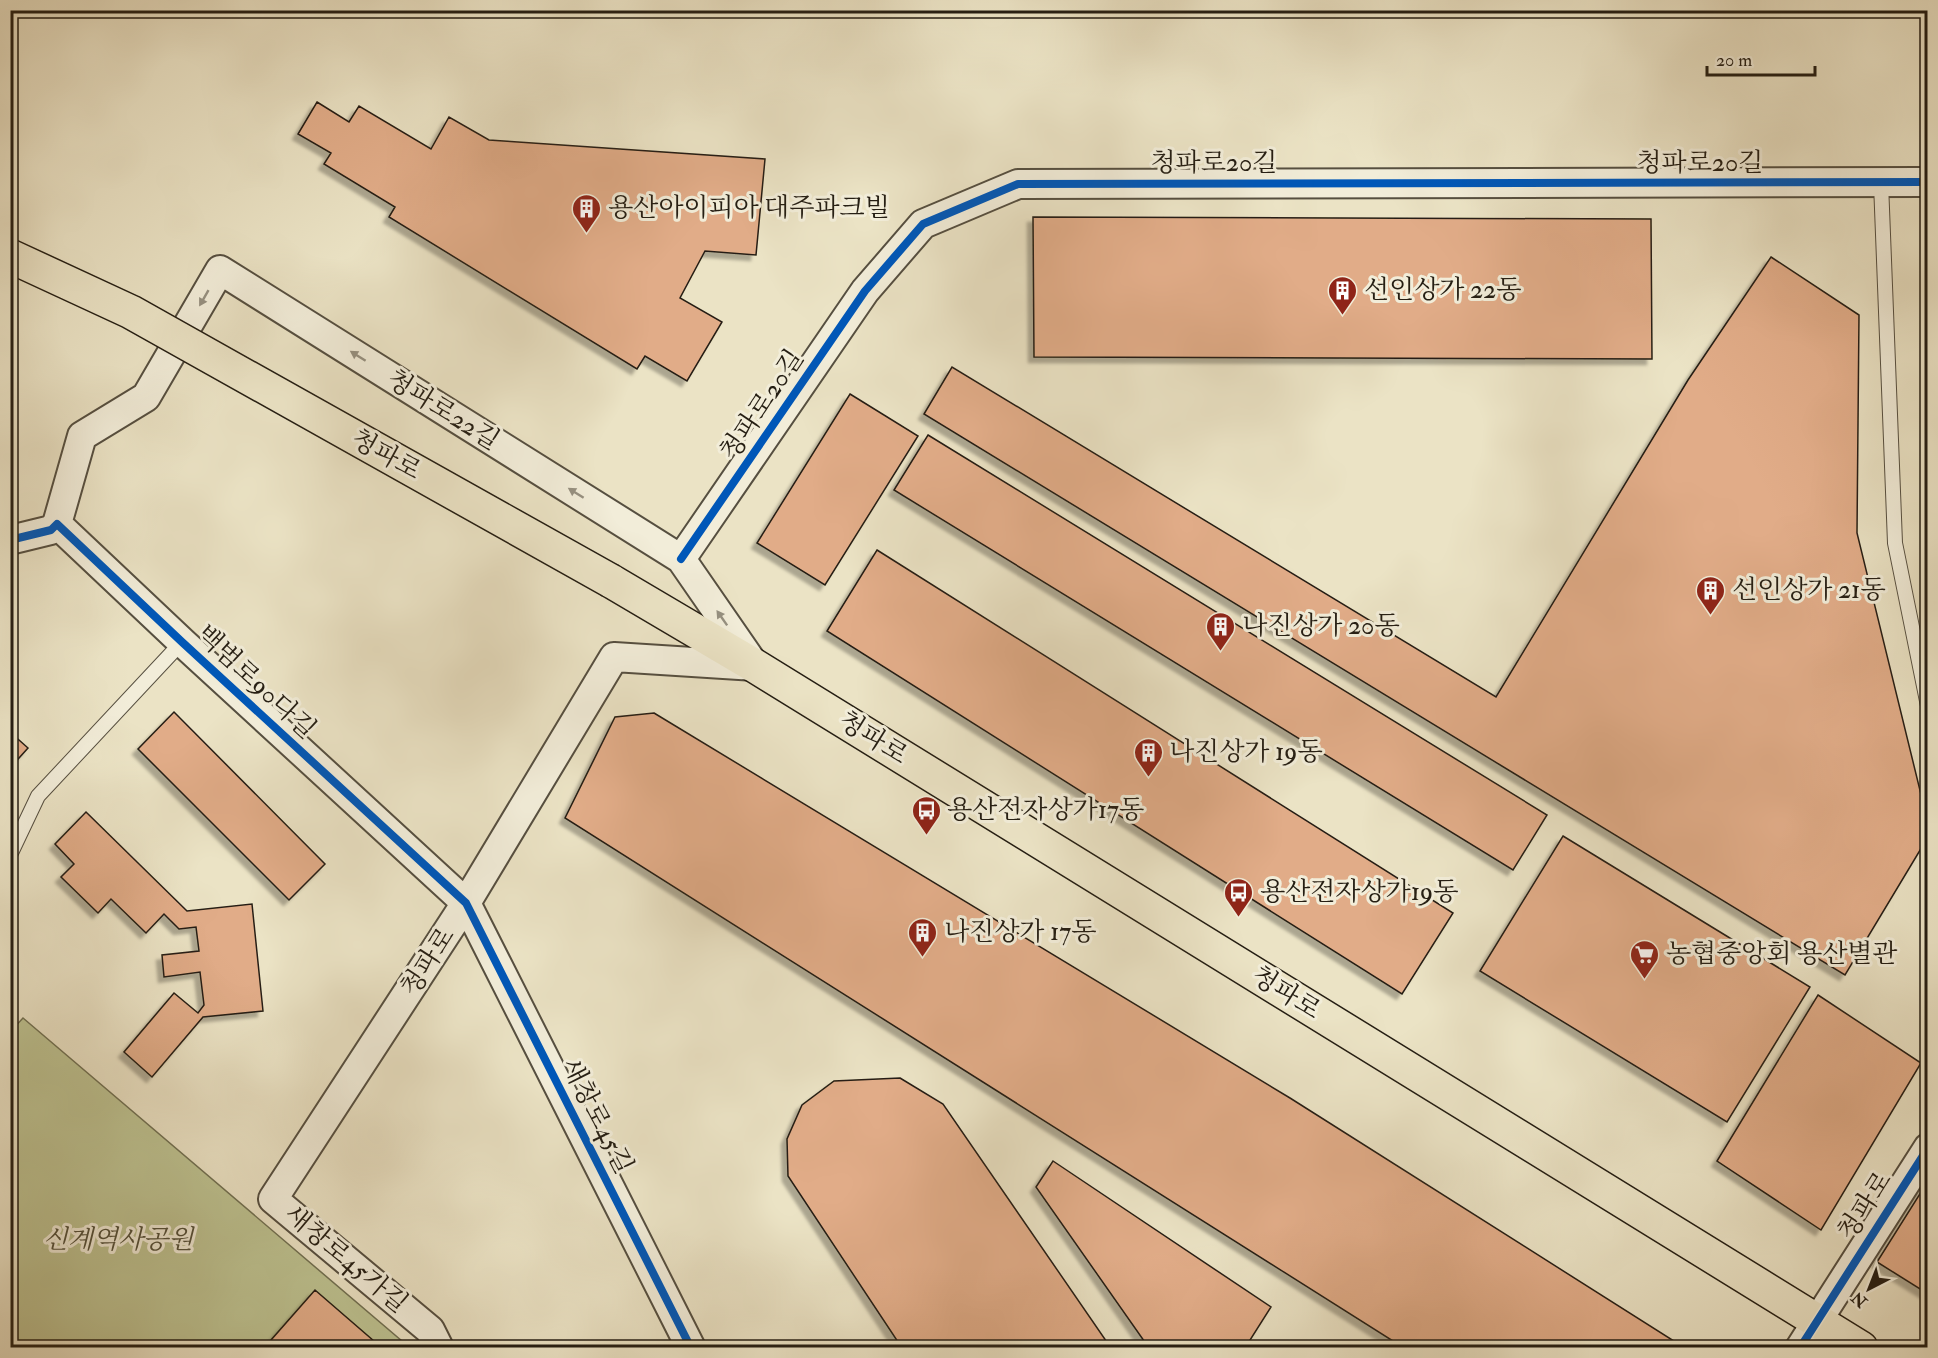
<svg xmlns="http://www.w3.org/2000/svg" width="1938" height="1358" font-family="'IM FELL Double Pica','Noto Serif KR',serif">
<defs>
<filter id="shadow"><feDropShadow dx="-5.5" dy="5.5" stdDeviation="1.5" flood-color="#0004"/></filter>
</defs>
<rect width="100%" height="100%" fill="#ebe3c5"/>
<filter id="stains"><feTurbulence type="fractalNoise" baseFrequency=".00333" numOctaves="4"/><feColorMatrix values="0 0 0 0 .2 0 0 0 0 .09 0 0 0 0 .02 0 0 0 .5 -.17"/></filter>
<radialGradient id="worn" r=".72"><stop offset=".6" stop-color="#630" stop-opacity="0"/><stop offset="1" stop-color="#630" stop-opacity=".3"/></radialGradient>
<path fill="#bdc291" stroke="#717052" stroke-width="1.5" d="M23,1018L409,1347L11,1348L10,1032Z"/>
<path fill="#e1ac88" stroke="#251e13" stroke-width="1.5" filter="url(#shadow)" d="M317,102L349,122L359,106L431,149L449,117L489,140L765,159L756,255L705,251L680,298L722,322L687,381L645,356L637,369L389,217L395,207L324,164L331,153L298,134Z
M1033,217L1651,219L1652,359L1034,357Z
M1771,257L1859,315L1857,533L1928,823V837L1845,975L924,414L952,367L1496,697L1688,380Z
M1771,257L1859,315L1857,533L1928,823V837L1845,975L924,414L952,367L1496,697L1688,380Z
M850,394L918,436L825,585L757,543Z
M928,435L1547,815L1513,870L894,490Z
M877,550L1453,913L1402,994L827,631Z
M174,712L325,864L289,900L138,749Z
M654,713L1290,1098L1685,1348H1404L565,818L615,717Z
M10,732L28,748L10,768Z
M86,812L187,911L252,904L263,1011L203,1017L152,1077L124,1052L174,993L198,1013L204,1005L200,972L164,977L162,955L199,951L196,927L179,929L164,914L146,933L111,899L98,913L61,877L74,864L55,844Z
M1563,836L1810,987L1727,1122L1480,971Z
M1818,995L1921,1063L1821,1230L1717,1161Z
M900,1078L943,1104L1111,1348H902L788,1176L787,1139L802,1105L834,1081Z
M1053,1161L1271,1307L1245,1348H1149L1036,1187Z
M1928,1181V1294L1877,1262Z
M315,1290L382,1348H280L271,1340Z"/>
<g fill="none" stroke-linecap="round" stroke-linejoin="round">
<defs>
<path id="lane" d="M1881,183L1895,543L1928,706
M10,855L38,796L182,642"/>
<path id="street" d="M57,524L82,436L146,397L220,270L681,559L755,666
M10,540L51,530L57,524L182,642L466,903L691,1348
M681,559L865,291L923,224L1018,184L1928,182
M439,1348L430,1330L273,1199L466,903L614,657L755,666
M1800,1348L1928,1148"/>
<path id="primary" d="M611,581L755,666L1861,1348"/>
</defs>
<use href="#lane" stroke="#564f40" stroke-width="16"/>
<use href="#street" stroke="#564f40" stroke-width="32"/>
<use href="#primary" stroke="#251e13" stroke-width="36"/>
<use href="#lane" stroke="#f2edd9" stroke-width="14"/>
<use href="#street" stroke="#f2edd9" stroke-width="28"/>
<use href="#primary" stroke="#ebe3c5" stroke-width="33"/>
<defs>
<path id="primary-bridge" d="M10,256L131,312L611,581"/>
</defs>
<use href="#primary-bridge" stroke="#251e13" stroke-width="36" stroke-linecap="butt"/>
<use href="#primary-bridge" stroke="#ebe3c5" stroke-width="33"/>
<defs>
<path id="cycleway" d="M10,540L51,530L57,524L182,642L466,903L691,1348
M681,559L865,291L923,224L1018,184L1928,182
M1800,1348L1928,1148"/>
</defs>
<use href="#cycleway" stroke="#f2edd9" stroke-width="11"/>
<use href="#cycleway" stroke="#0057b8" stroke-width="8"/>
</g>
<defs><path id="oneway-solid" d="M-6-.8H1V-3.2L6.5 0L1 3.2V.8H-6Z" transform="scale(1.5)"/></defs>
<g fill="#969080">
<use href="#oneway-solid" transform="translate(204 298) rotate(120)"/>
<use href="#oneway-solid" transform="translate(358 356) rotate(-148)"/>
<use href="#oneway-solid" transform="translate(576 493) rotate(-148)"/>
<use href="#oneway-solid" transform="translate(722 618) rotate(-125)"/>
</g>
<defs>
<symbol id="building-pin" viewBox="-11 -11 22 30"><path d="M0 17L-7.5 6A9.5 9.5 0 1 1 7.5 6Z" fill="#8f2418" stroke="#f2edd9"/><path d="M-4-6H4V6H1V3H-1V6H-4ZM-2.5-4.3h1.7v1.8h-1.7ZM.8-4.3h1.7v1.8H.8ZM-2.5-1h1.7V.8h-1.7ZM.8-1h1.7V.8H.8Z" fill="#fff"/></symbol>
<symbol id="bus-pin" viewBox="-11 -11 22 30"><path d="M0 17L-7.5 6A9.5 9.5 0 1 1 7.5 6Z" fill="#8f2418" stroke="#f2edd9"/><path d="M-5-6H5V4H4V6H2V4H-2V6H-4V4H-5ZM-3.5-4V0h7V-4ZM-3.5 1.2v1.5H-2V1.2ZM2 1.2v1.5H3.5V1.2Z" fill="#fff"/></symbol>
<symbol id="supermarket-pin" viewBox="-11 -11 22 30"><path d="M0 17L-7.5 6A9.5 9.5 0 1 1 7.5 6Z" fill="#8f2418" stroke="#f2edd9"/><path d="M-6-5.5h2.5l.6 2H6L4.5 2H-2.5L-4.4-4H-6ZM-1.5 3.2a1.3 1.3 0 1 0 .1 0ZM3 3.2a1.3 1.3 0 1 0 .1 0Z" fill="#fff"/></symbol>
</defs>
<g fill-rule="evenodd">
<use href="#building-pin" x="570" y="192" width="33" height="45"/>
<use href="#building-pin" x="1326" y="274" width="33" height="45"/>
<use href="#building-pin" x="1694" y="574" width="33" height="45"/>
<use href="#building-pin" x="1204" y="610" width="33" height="45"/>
<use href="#building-pin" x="1132" y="736" width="33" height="45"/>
<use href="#bus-pin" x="910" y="794" width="33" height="45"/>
<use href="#bus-pin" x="1222" y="876" width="33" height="45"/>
<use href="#building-pin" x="906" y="916" width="33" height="45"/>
<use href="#supermarket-pin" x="1628" y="938" width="33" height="45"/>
</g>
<g text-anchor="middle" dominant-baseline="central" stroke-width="6" stroke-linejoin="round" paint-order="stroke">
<g font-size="26" fill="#251e13" stroke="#f2edd9">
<text x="1214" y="163">청파로20길</text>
<text x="1700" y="163">청파로20길</text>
<text transform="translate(762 405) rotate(-56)">청파로20길</text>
<text transform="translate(443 410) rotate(32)">청파로22길</text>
<text transform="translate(386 455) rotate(29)">청파로</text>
<text transform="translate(256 682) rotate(43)">백범로90다길</text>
<text transform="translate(873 738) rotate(32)">청파로</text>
<text transform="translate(428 962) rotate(-57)">청파로</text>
<text transform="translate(1286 993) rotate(32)">청파로</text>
<text transform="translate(597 1116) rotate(63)">새창로45길</text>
<text transform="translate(1865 1206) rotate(-57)">청파로</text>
<text transform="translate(346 1259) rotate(40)">새창로45가길</text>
</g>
<g font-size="26" fill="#251e13" stroke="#f2edd9" text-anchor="start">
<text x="608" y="208">용산아이피아 대주파크빌</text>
<text x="1364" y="290">선인상가 22동</text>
<text x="1732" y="590">선인상가 21동</text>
<text x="1242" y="626">나진상가 20동</text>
<text x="1169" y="752">나진상가 19동</text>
<text x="947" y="810">용산전자상가17동</text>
<text x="1260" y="892">용산전자상가19동</text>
<text x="944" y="932">나진상가 17동</text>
<text x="1666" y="954">농협중앙회 용산별관</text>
</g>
<g font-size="26" font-style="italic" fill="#534f39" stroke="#f2edd9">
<text x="118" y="1240">신계역사공원</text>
</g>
</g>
<rect width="1938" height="1358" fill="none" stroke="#ebe3c5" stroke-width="36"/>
<rect x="12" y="12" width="1914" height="1334" fill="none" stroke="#251e13" stroke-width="3"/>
<rect x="18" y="18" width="1902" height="1322" fill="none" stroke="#251e13" stroke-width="1.5"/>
<g transform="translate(1869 1289) rotate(222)" stroke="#f2edd9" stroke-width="4.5" paint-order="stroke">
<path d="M0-4.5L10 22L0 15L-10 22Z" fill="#251e13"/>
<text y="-9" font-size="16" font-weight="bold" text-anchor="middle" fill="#251e13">N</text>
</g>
<path d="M1707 66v9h108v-9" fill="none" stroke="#251e13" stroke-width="3"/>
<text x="1716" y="66" font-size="18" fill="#251e13" stroke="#f2edd9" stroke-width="4.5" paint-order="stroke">20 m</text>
<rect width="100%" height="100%" filter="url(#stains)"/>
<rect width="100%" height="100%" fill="url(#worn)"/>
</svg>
